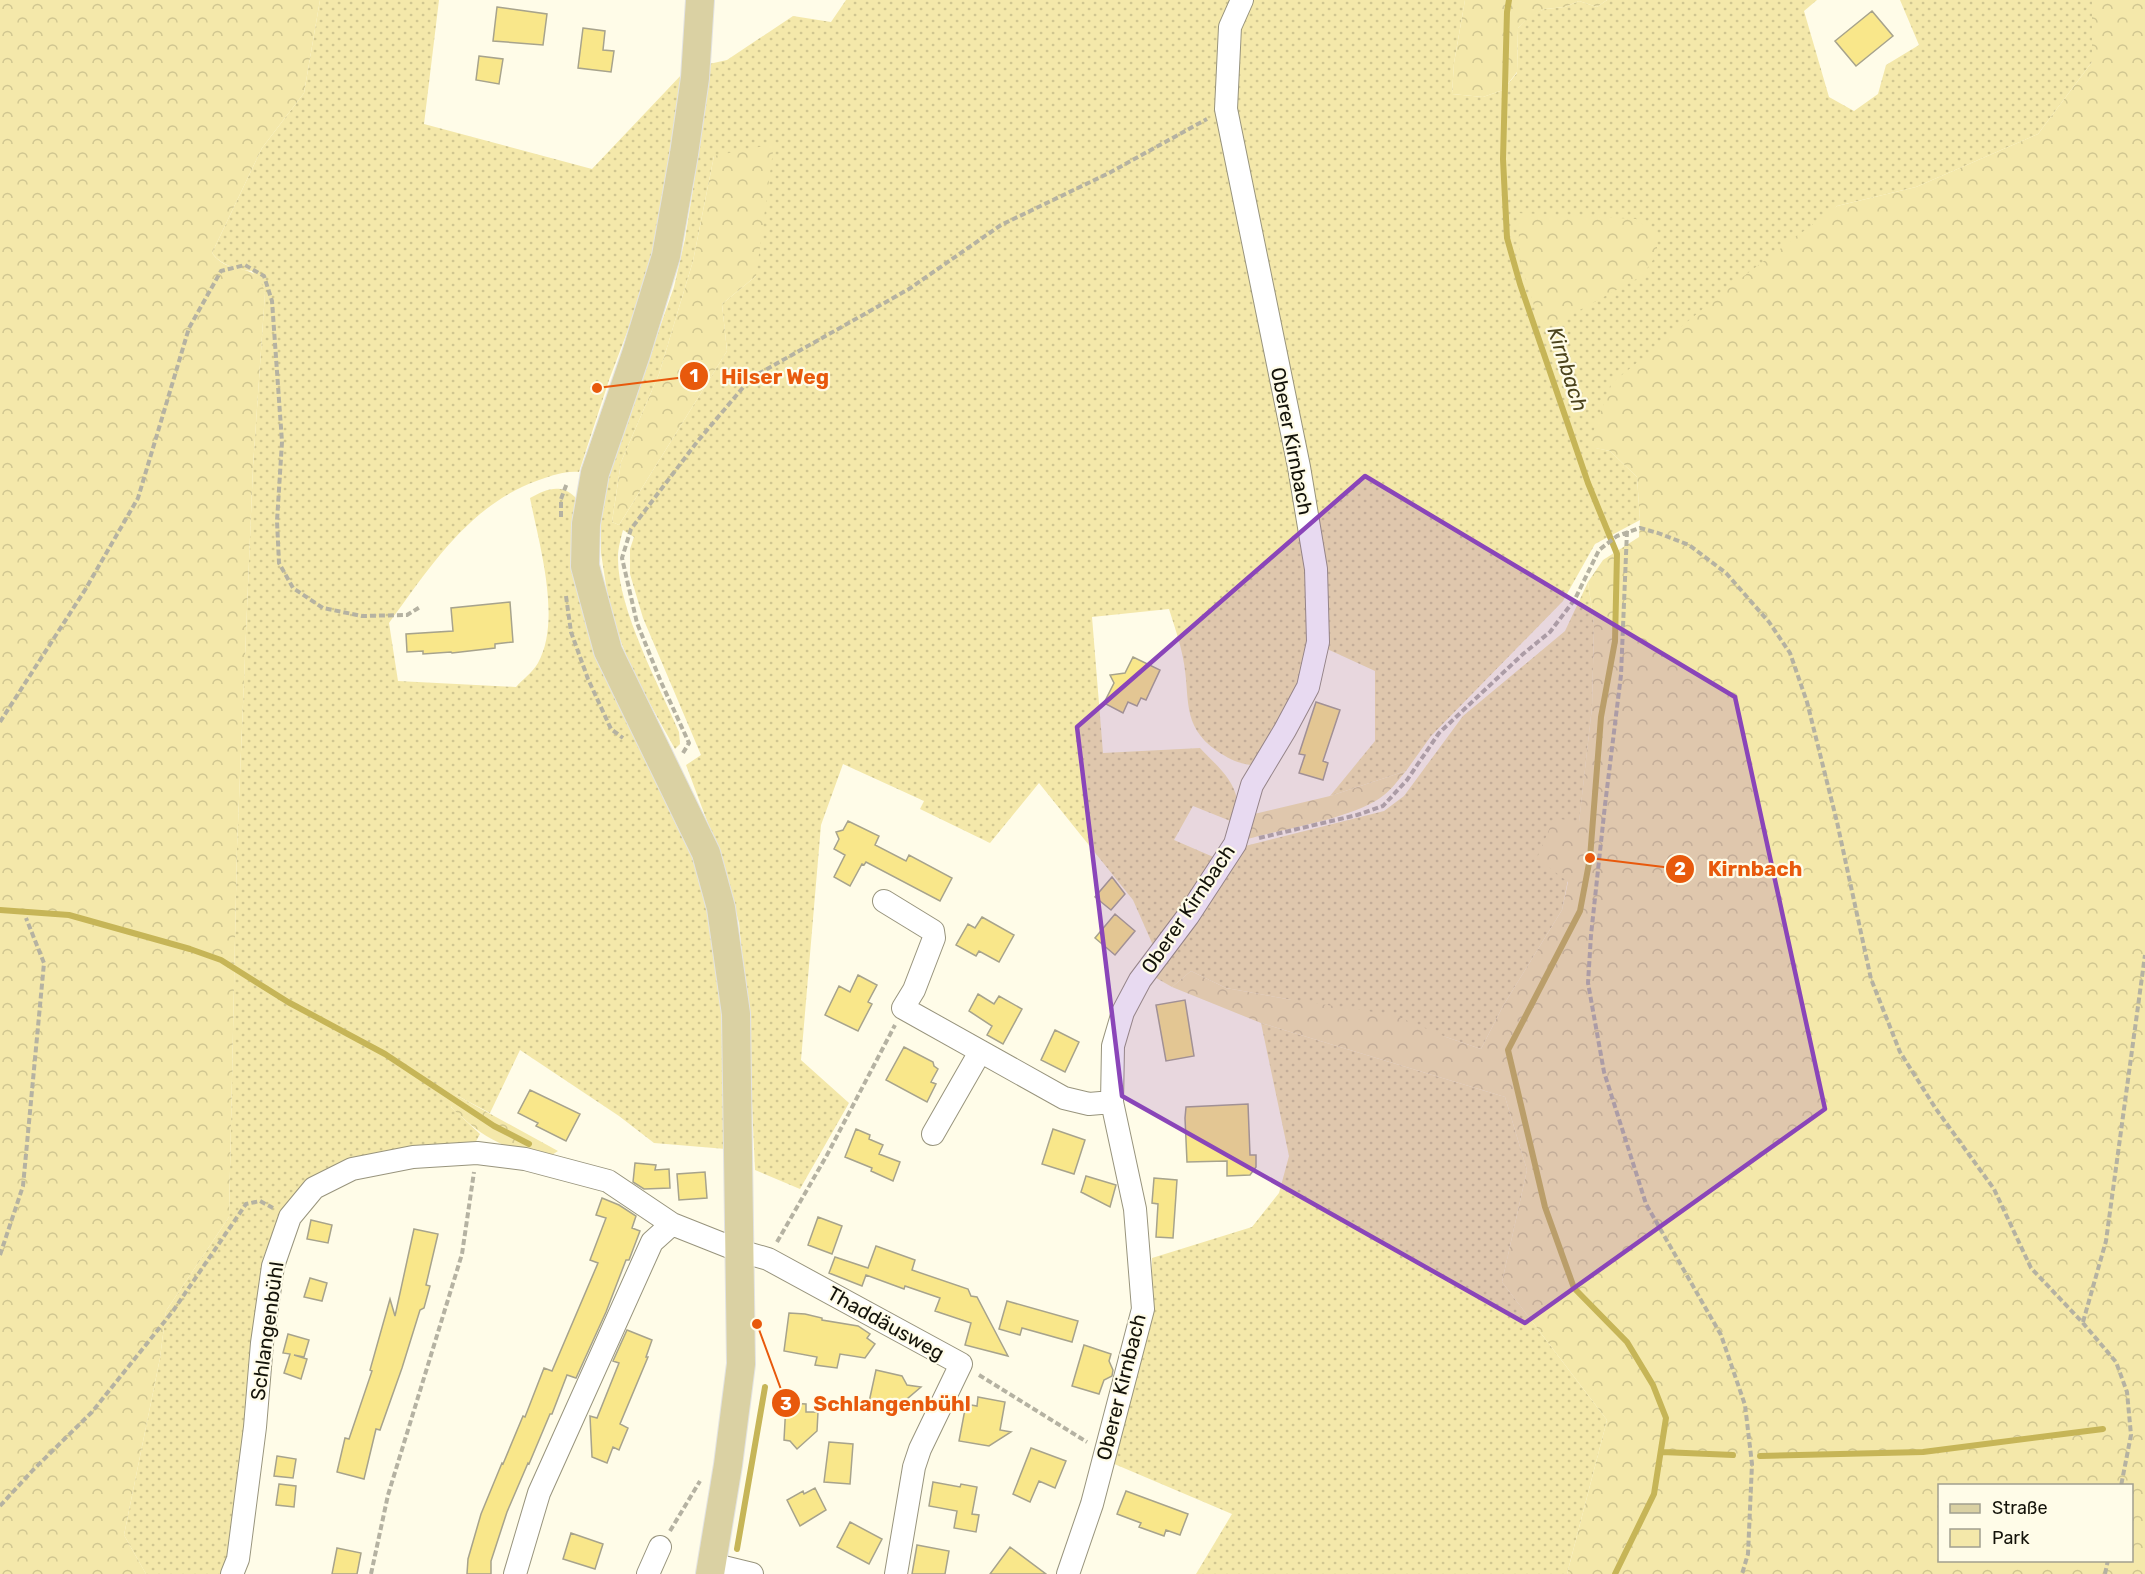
<svg xmlns="http://www.w3.org/2000/svg" width="2145" height="1574" font-family="Rubik,sans-serif">
<defs>
<pattern id="green-dots" width="8" height="8" patternUnits="userSpaceOnUse" patternTransform="scale(1.5)"><rect width="8" height="8" fill="#f4e8aa"/><path d="M2 2h.1M6 6h.1" fill="none" stroke="#d0c691" stroke-width="1.8" stroke-linecap="round"/></pattern>
<pattern id="forest-crowns" width="20" height="18" patternUnits="userSpaceOnUse" patternTransform="scale(1.5)"><rect width="20" height="18" fill="#f4e8aa"/><path d="M2 6a3 3 0 1 1 6 0M12 15a3 3 0 1 1 6 0" fill="none" stroke="#d0c691"/></pattern>
</defs>
<rect width="100%" height="100%" fill="#fffce8"/>
<path fill="url(#green-dots)" fill-rule="evenodd" d="M320,0H439L424,124L592,169L684,72L653,251L634,314L609,380L579,472C563,471 555,475 539,480C470,504 430,567 389,623L398,681L516,687C522,680 533,672 538,663C562,620 539,544 530,498C546,489 561,483 575,497L577,501L573,550L582,610L623,710L695,858L707,907L721,1009L726,1149L654,1143L619,1116L520,1050L490,1113L456,1095L451,1107L480,1134L472,1149L348,1164L276,1225L263,1258L232,1561L224,1574H146L124,1535L160,1358L166,1311L229,1217L237,847L253,466L265,293L252,271C236,269 222,266 212,253L262,148L304,93Z
M846,0H1233L1219,48L1311,563V641L1298,690L1272,743L1251,765C1237,763 1229,759 1217,751C1180,725 1191,697 1183,658C1180,642 1174,625 1169,609L1092,617L1103,753L1200,748C1214,763 1233,778 1237,799C1239,807 1238,816 1238,824L1193,806L1174,840L1218,859L1159,943H1152L1133,900L1039,783L990,843L920,809L924,801L843,764L821,825L801,1060L849,1103L800,1189L755,1170L748,1015L739,923L721,858L686,765L701,755L643,618L630,574V549L634,537L623,530C621,538 618,548 618,557C617,608 659,685 679,732L680,744L675,749L635,677L617,632L608,598L601,553V518L607,478L674,287L685,239L693,189L709,64L727,60L793,16L831,22ZM714,156L756,276L722,304L727,351L619,525L612,522L621,462L659,374L693,261Z
M1246,0H1465L1454,63L1452,94L1483,97L1503,90L1517,73L1518,28L1532,14L1545,9L1565,7L1579,1L1597,7L1607,0H1817L1804,11L1829,97L1854,111L1878,94L1886,65L1919,45L1900,0H2092V62L2038,134L1916,187L1837,206L1596,448L1610,451L1637,477L1640,520L1595,544L1563,601L1431,736L1406,771L1330,796L1375,741V671L1325,648L1234,122L1233,47Z
M1588,582L1594,625L1592,707L1579,823L1562,910L1503,1006L1481,1049L1446,1037L1287,999L1226,988L1191,971L1172,987L1151,975L1245,846L1384,811L1404,796L1463,716L1565,631Z
M1261,1023L1505,1097L1527,1170L1502,1282L1607,1420L1567,1574H1196L1232,1514L1112,1463L1152,1316V1258L1252,1227L1279,1193L1289,1156Z"/>
<path fill="url(#forest-crowns)" fill-rule="evenodd" d="M0,0H320L304,93L262,148L212,253C231,279 255,257 265,293L253,466L237,847L229,1217L166,1311L160,1358L124,1535L146,1574H0Z
M1465,0H1607L1597,7L1579,1L1565,7L1545,9L1532,15L1518,28L1517,72L1503,90L1483,97L1452,94L1454,63Z
M2092,0H2145V1574H1567L1607,1420L1502,1282L1527,1170L1505,1097L1261,1023L1172,987L1191,971L1226,988L1287,999L1394,1015L1446,1037L1481,1049L1503,1006L1562,910L1568,882L1537,858L1554,818L1579,822L1592,707L1594,625L1588,582L1603,560L1639,537L1640,520L1637,477L1610,451L1595,448L1590,440L1612,383L1736,282L1837,206L1916,187L2038,134L2092,62ZM1940,1486H2132V1560H1940Z
M774,144L756,276L722,304L727,351L619,525L612,522L621,462L659,374L693,261L714,156Z
M1517,213L1636,219L1657,235V254L1642,276L1554,324L1539,322L1521,263Z
M1406,771C1399,779 1392,789 1384,795C1356,818 1283,829 1247,839L1250,815L1330,796Z
M456,1095L558,1151L547,1158C513,1150 490,1143 463,1118C457,1113 451,1108 448,1101Z"/>
<g fill="none" stroke-linecap="round" stroke-linejoin="round">
<path stroke="#c6b557" stroke-width="6" d="M1509,0L1507,12L1503,159L1507,238L1520,284L1588,483L1617,554L1615,641L1601,717L1590,858L1580,911L1508,1050L1545,1207L1574,1288L1627,1342L1653,1385L1666,1418L1654,1494L1615,1574
M0,910L69,915L190,949L221,960L288,1002L385,1054L494,1126L529,1144
M1662,1452L1733,1455
M1760,1456L1923,1452L2103,1429
M737,1549L765,1387"/>
</g>
<path fill="#f9e78a" stroke="#a7a38c" stroke-width="1.5" d="M497,7L547,14L543,45L493,41Z
M1872,11L1893,36L1856,66L1835,41Z
M583,28L605,31L603,50L614,51L611,72L578,68Z
M479,56L503,59L499,84L476,80Z
M510,602L513,642L495,644V648L452,653L451,652L423,654V651L407,652L406,634L453,631L451,608Z
M1133,657L1160,670L1146,700L1141,698L1137,706L1128,702L1123,713L1104,703L1114,683L1110,675L1125,673Z
M1316,702L1340,710L1323,761L1328,763L1323,780L1299,773L1305,755L1299,754Z
M848,821L879,836L875,845L906,861L909,855L952,878L940,901L866,862L864,865L862,864L850,886L834,877L845,855L834,849L839,839L836,832L843,830Z
M1112,877L1125,894L1111,910L1095,897Z
M1115,914L1135,931L1115,955L1095,938Z
M982,917L1014,935L999,962L979,951L976,956L956,945L968,924L975,928Z
M858,975L877,985L868,1002L872,1004L858,1031L825,1015L839,986L850,992Z
M978,994L994,1004L999,996L1022,1009L1003,1044L987,1035L992,1026L969,1011Z
M1185,1000L1194,1056L1166,1061L1156,1005Z
M1055,1030L1079,1042L1065,1072L1041,1060Z
M904,1047L933,1062L934,1066L938,1069L931,1082L936,1084L927,1102L886,1080Z
M530,1090L580,1114L566,1141L536,1126L538,1123L518,1113Z
M1248,1104L1250,1155H1256V1167L1250,1175L1227,1176V1161L1187,1162L1185,1118L1186,1107Z
M856,1129L870,1135L869,1139L883,1145L879,1154L900,1162L893,1181L871,1171L872,1168L845,1157Z
M1053,1129L1085,1140L1074,1174L1042,1164Z
M635,1163L656,1165L655,1170L669,1169L670,1188L644,1189L633,1182Z
M705,1172L707,1198L679,1200L677,1174Z
M1086,1176L1116,1185L1110,1207L1081,1192Z
M1154,1178L1177,1180L1173,1238L1156,1237L1158,1204L1152,1203Z
M602,1198L619,1205L636,1216L632,1228L640,1231L629,1260H626L606,1312L576,1378L567,1375L552,1414H550L529,1464L528,1463L507,1512L491,1561V1574H467L468,1559L481,1514L502,1463L503,1464L523,1416L525,1417L544,1368L552,1371L598,1263L590,1260L606,1218L596,1215Z
M818,1217L842,1226L832,1254L808,1245Z
M311,1220L332,1225L328,1243L307,1239Z
M414,1229L438,1234L426,1285L430,1286L424,1308L420,1310L402,1368L380,1430L376,1429L364,1479L337,1472L345,1438L349,1439L372,1371L370,1370L390,1299L395,1316Z
M876,1246L915,1260L912,1270L968,1289L971,1296L977,1297L1008,1356L965,1345L971,1323L935,1311L940,1298L905,1286L904,1289L866,1275L862,1286L829,1273L835,1257L868,1268Z
M310,1278L327,1283L322,1301L304,1297Z
M1007,1301L1078,1321L1072,1342L1022,1328L1020,1335L999,1329Z
M789,1313L805,1314L822,1318V1320L858,1326L870,1334L867,1338L875,1344L865,1358L840,1354L837,1368L815,1365L817,1357L784,1351Z
M627,1330L652,1340L646,1357H648L620,1424L628,1428L619,1450L613,1447L607,1463L592,1457L590,1416L597,1418L619,1363L613,1361Z
M288,1334L309,1340L304,1357L294,1355L307,1359L301,1379L284,1373L290,1354L283,1353Z
M1084,1345L1111,1354L1109,1361L1113,1370L1112,1376L1104,1380L1099,1394L1072,1386Z
M876,1370L902,1376L907,1385L921,1387L907,1399L905,1410L869,1402Z
M978,1397L1005,1402L1000,1430L1011,1432L989,1446L959,1441L966,1404L977,1406Z
M786,1403L806,1404V1412H818L817,1431L797,1449L790,1441L784,1440Z
M829,1442L853,1444L850,1484L824,1482Z
M1031,1448L1066,1461L1055,1488L1039,1481L1030,1502L1013,1494Z
M277,1456L296,1459L293,1478L274,1476Z
M933,1482L960,1487L961,1484L977,1487L972,1514L979,1515L976,1532L954,1528L957,1511L929,1506Z
M279,1484L296,1486L294,1507L276,1505Z
M815,1488L826,1510L800,1526L787,1500L803,1491L804,1494Z
M1126,1491L1188,1514L1180,1535L1166,1530L1164,1536L1139,1527L1141,1523L1117,1514Z
M850,1522L882,1539L869,1564L837,1547Z
M571,1533L603,1544L595,1569L563,1559Z
M917,1545L949,1551L945,1574H912Z
M1010,1547L1046,1574H990Z
M337,1548L361,1553L357,1574H332Z"/>
<g fill="none" stroke-linecap="round" stroke-linejoin="round">
<defs>
<path id="minor" d="M884,901L933,931L934,938L914,990L903,1008L1064,1098L1089,1104L1112,1102
M933,1134L980,1052
M711,1564L752,1574
M232,1574L238,1559L241,1536L255,1427L262,1343L273,1266L290,1217L314,1188L352,1169L413,1157L477,1153L525,1159L608,1181L672,1224L740,1251L768,1259L961,1364L920,1449L914,1467L896,1574
M515,1574L539,1493L652,1242L672,1224
M648,1574L660,1547
M1068,1574L1092,1504L1143,1309L1135,1209L1112,1102L1113,1046L1123,1012L1140,980L1188,916L1235,844L1252,785L1285,730L1308,687L1318,642L1316,569L1299,467L1226,109L1230,27L1242,0"/>
<path id="major" d="M700,0L695,78L684,154L666,256L636,354L595,473L586,524L585,566L608,651L706,853L721,908L736,1014L741,1364L728,1465L710,1574"/>
</defs>
<use href="#minor" stroke="#98947d" stroke-width="24"/>
<use href="#major" stroke="#e3e3e2" stroke-width="30"/>
<path stroke="#b5b2a2" stroke-width="4" stroke-dasharray="6 3" stroke-linecap="butt" d="M561,517V499L567,483
M1627,531L1621,675L1605,805L1591,935L1588,983L1604,1072L1646,1204L1721,1335L1745,1405L1752,1464L1748,1554L1742,1574
M566,596L571,632L588,679L611,729L623,738
M0,722L85,590L138,498L189,328L221,271L245,265L264,276L272,301L282,442L277,521L279,563L293,588L323,608L362,616L407,615L420,607
M683,753L689,743L661,682L637,623L622,558L631,529L697,442L751,378L909,289L1001,225L1109,173L1207,119
M1259,838L1357,815L1383,806L1407,780L1439,733L1523,654L1550,632L1575,599L1599,550L1617,536L1640,528L1658,533L1689,545L1726,573L1769,622L1790,653L1807,702L1837,822L1871,979L1900,1052L1936,1109L1994,1189L2031,1268L2083,1323L2116,1362L2127,1392L2131,1435L2121,1486
M777,1242L827,1155L895,1025
M0,1255L23,1186L44,963L26,918
M2083,1322L2106,1241L2145,955
M979,1375L1087,1442
M0,1506L33,1470L92,1412L173,1311L246,1204L260,1201L273,1208
M670,1531L700,1481
M371,1574L388,1495L462,1254L474,1172
M2105,1574L2108,1560"/>
<use href="#minor" stroke="#fff" stroke-width="22"/>
<use href="#major" stroke="#dad1a3" stroke-width="28"/>
</g>
<path fill="#8a45b9" fill-opacity="0.2" stroke="#8a45b9" stroke-width="4.5" stroke-linejoin="round" d="M1365,476L1735,697L1825,1109L1525,1323L1122,1096L1077,727Z"/>
<g text-anchor="middle" dominant-baseline="central" stroke-width="4.5" stroke-linejoin="round" paint-order="stroke">
<g font-size="20" fill="#14130a" stroke="#fffce8">
<text transform="translate(1292 441) rotate(79)">Oberer Kirnbach</text>
<text transform="translate(1188 909) rotate(-56)">Oberer Kirnbach</text>
<text transform="translate(886 1323) rotate(29)">Thaddäusweg</text>
<text transform="translate(267 1331) rotate(-82)">Schlangenbühl</text>
<text transform="translate(1121 1387) rotate(-76)">Oberer Kirnbach</text>
</g>
<g font-size="21" font-style="italic" fill="#4c441d" stroke="#fffce8">
<text transform="translate(1568 369) rotate(72)">Kirnbach</text>
</g>
</g>
<path fill="none" stroke="#e8590c" stroke-width="2" d="M597 388L694 376M1590 858L1680 869M757 1324L786 1403"/>
<g fill="#e8590c" stroke="#fffce8" stroke-width="2">
<circle cx="597" cy="388" r="6"/>
<circle cx="1590" cy="858" r="6"/>
<circle cx="757" cy="1324" r="6"/>
<circle cx="694" cy="376" r="15"/>
<circle cx="1680" cy="869" r="15"/>
<circle cx="786" cy="1403" r="15"/>
</g>
<g font-size="18" text-anchor="middle" font-weight="bold" fill="#fff">
<text x="694" y="382">1</text>
<text x="1680" y="875">2</text>
<text x="786" y="1410">3</text>
</g>
<g font-size="21" text-anchor="middle" font-weight="bold" fill="#e8590c" stroke="#fffce8" stroke-width="4.5" stroke-linejoin="round" paint-order="stroke">
<text x="775" y="384">Hilser Weg</text>
<text x="1755" y="876">Kirnbach</text>
<text x="892" y="1411">Schlangenbühl</text>
</g>
<rect x="1938" y="1484" width="195" height="78" fill="#fffce8" stroke="#a19f8f" stroke-width="1.5"/>
<rect x="1950" y="1504" width="30" height="9" fill="#dad1a3" stroke="#a19f8f" stroke-width="1.5"/>
<text x="1992" y="1514" font-size="18" fill="#14130a">Straße</text>
<rect x="1950" y="1529" width="30" height="18" fill="#f4e8aa" stroke="#a19f8f" stroke-width="1.5"/>
<text x="1992" y="1544" font-size="18" fill="#14130a">Park</text>
</svg>
